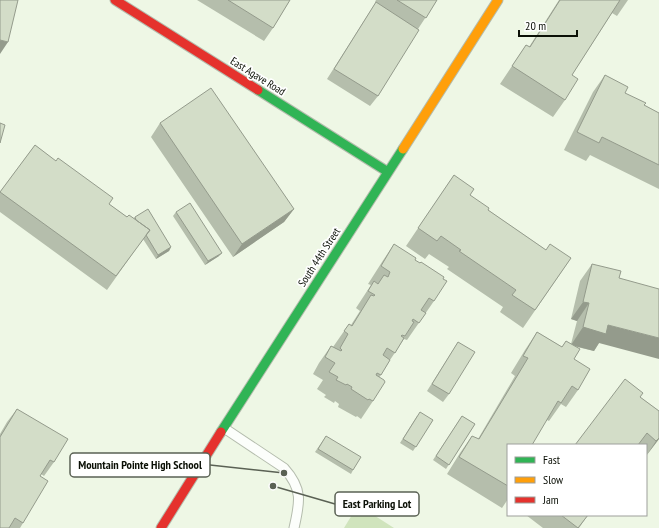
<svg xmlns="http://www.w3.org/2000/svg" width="659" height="528" font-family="'PT Sans Narrow',sans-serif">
<rect width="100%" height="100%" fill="#eef7e5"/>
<path fill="#d0e4bd" d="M358,505L394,528H344Z"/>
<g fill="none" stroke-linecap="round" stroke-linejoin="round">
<defs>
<path id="lane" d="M224,428L284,468C303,489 300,502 294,528"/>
<path id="fast" d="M258,90L388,172
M221,432L403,149"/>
<path id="slow" d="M403,149L498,0"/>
<path id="jam" d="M115,0L258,90
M161,528L221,432"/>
</defs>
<use href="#lane" stroke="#b4bcad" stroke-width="11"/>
<use href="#fast" stroke="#b4bcad" stroke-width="11"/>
<use href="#slow" stroke="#b4bcad" stroke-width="11"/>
<use href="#jam" stroke="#b4bcad" stroke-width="11"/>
<use href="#lane" stroke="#fcfefb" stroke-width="9"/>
<use href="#fast" stroke="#30b455" stroke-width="9"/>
<use href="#slow" stroke="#ff9f0a" stroke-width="9"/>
<use href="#jam" stroke="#e5322d" stroke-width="9"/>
</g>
<path fill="#b5beac" d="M197,0H290L273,28L264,41Z
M376,0H437L418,29L378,96L370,106L327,79L376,2H375Z
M559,0H628L617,16L612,13L572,75L565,100L553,117L500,84L526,45L529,47Z
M605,75L625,93L644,105L659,113V189L590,155L586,161L564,150L593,92Z
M160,123L294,209L284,222L233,257L151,137Z
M35,145L109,204L127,217L134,218L135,217L171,247L169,251L156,259L143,239L107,290L0,212V192Z
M454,175L470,195L488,210L546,250L571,258L523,328L500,312L503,307L447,269L449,267L429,254L425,259L406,246Z
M176,212L219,256L205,265L173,216Z
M394,244L415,260L434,301L407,340L404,339L390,360L379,378L373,401L361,419L357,416L356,417L338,407L339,404L335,401L334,403L324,397L326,395L317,389L323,380L313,374L319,363L331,346L333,347L349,324L351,325L360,311L356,308L371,285L368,284L382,262Z
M592,264L599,343L594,351L573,346L574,359L578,390L566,407L561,404L549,421L547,420L508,445V499L502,508L447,474L460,453L472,436L478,439L515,376L511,373L525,350L537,332L562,347L566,341L571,344L577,321L571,319L580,281Z
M458,342L449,394L443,402L427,391Z
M640,397L659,411V439L646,456V445H575Z
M17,409L54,462L44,476L41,474L40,476L23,523L20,528H0V434L7,422Z
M417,416L433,420L413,451L400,443Z
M462,416L475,424L446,469L433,460Z
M326,436L353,470L351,474L315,452Z
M526,515H588L579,528H543Z"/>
<path fill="#949b8c" d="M0,40L8,42L0,54Z
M294,209L284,222L233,257L242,244Z
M171,247L169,251L156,259L158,255Z
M222,253L219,256L205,265L208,261Z
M583,302L589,303L577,321L571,319Z
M608,325L659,338V359L599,343L594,351L571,345L583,327Z
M659,438V439L646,456L656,441Z"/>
<path fill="#d3ddc8" stroke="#949b8c" d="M0,0H18L8,42L0,40Z
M228,0H290L273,28Z
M397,0H437L426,18Z
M560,0H620L572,75L578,79L565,100L512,66L526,45L530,47Z
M376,2L419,30L378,96L334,69Z
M605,75L628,87L625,93L646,103L644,105L659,113V165L602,137L599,143L577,132Z
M211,88L294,209L242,244L160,123Z
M0,123L5,125L0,143Z
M35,145L56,161L58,158L113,198L109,204L127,217L129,215L150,230L116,276L0,192Z
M454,175L474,189L470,195L489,208L488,210L546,250L550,244L571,258L535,310L512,295L516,290L459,251L461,250L441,236L437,241L418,228Z
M190,203L222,253L208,261L176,212Z
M148,209L171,247L158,255L146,235L150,230L136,220L135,217Z
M394,244L416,258L415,260L420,263L421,262L444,277L443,279L447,281L434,301L429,298L421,310L426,313L419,323L413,319L412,321L414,322L405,336L402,335L401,336L404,338L395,353L387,348L383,355L390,360L381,375L377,373L376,375L384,380L385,382L373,401L369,399L368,400L351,389L352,387L347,384L346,385L336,380L338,377L329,372L335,363L325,357L331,346L341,351L342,350L340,348L348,334L344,331L349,324L352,326L371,295L374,296L375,295L368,291L374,281L378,284L384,275L388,277L390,272L381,266Z
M592,264L621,271L619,278L659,289V338L608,325L606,334L583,327L589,303L583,302Z
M537,332L562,347L566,341L580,349L574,359L590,369L578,390L572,386L561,403L558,401L532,445H508V486L459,457L472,436L479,439L528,358L523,356Z
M458,342L475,352L449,394L432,384Z
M625,379L643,393L640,397L659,411V438L656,441L647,433L638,445H575Z
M17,409L68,439L54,462L50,460L40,476L48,481L23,523L15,518L9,528H0V437Z
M420,412L433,420L416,447L403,439Z
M462,416L475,424L449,465L436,456Z
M326,436L361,457L353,470L318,449Z
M561,515H588L578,528Z"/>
<g text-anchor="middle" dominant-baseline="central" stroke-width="3.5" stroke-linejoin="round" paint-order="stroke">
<g font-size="11" fill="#0b1006" stroke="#fff">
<text transform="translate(258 76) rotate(32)">East Agave Road</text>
<text transform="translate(319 257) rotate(-57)">South 44th Street</text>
</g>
</g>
<path fill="none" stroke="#5a6154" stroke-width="1.5" d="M284 473L210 465M273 486L335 504"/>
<g fill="#5a6154" stroke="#fff" stroke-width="1.5">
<circle cx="284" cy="473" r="4"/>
<circle cx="273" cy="486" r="4"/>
</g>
<g fill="#fff" stroke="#5a6154" stroke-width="1.5">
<rect x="70" y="453" width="140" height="24" rx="4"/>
<rect x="335" y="492" width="84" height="24" rx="4"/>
</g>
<g font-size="12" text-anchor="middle" font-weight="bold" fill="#0b1006">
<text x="140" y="469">Mountain Pointe High School</text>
<text x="377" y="508">East Parking Lot</text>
</g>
<rect x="507" y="444" width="140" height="72" fill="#ffffff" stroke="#9d9f9b"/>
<rect x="515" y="457" width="20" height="6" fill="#30b455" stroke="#9d9f9b"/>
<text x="543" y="464" font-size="12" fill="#0b1006">Fast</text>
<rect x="515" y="477" width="20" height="6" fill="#ff9f0a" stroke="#9d9f9b"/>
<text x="543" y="484" font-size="12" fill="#0b1006">Slow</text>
<rect x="515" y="497" width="20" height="6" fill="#e5322d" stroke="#9d9f9b"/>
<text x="543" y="504" font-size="12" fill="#0b1006">Jam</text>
<path d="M519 30v6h58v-6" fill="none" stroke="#0b1006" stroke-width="2"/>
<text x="525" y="30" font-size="12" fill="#0b1006" stroke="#ffffff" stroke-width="3" paint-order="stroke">20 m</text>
</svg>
